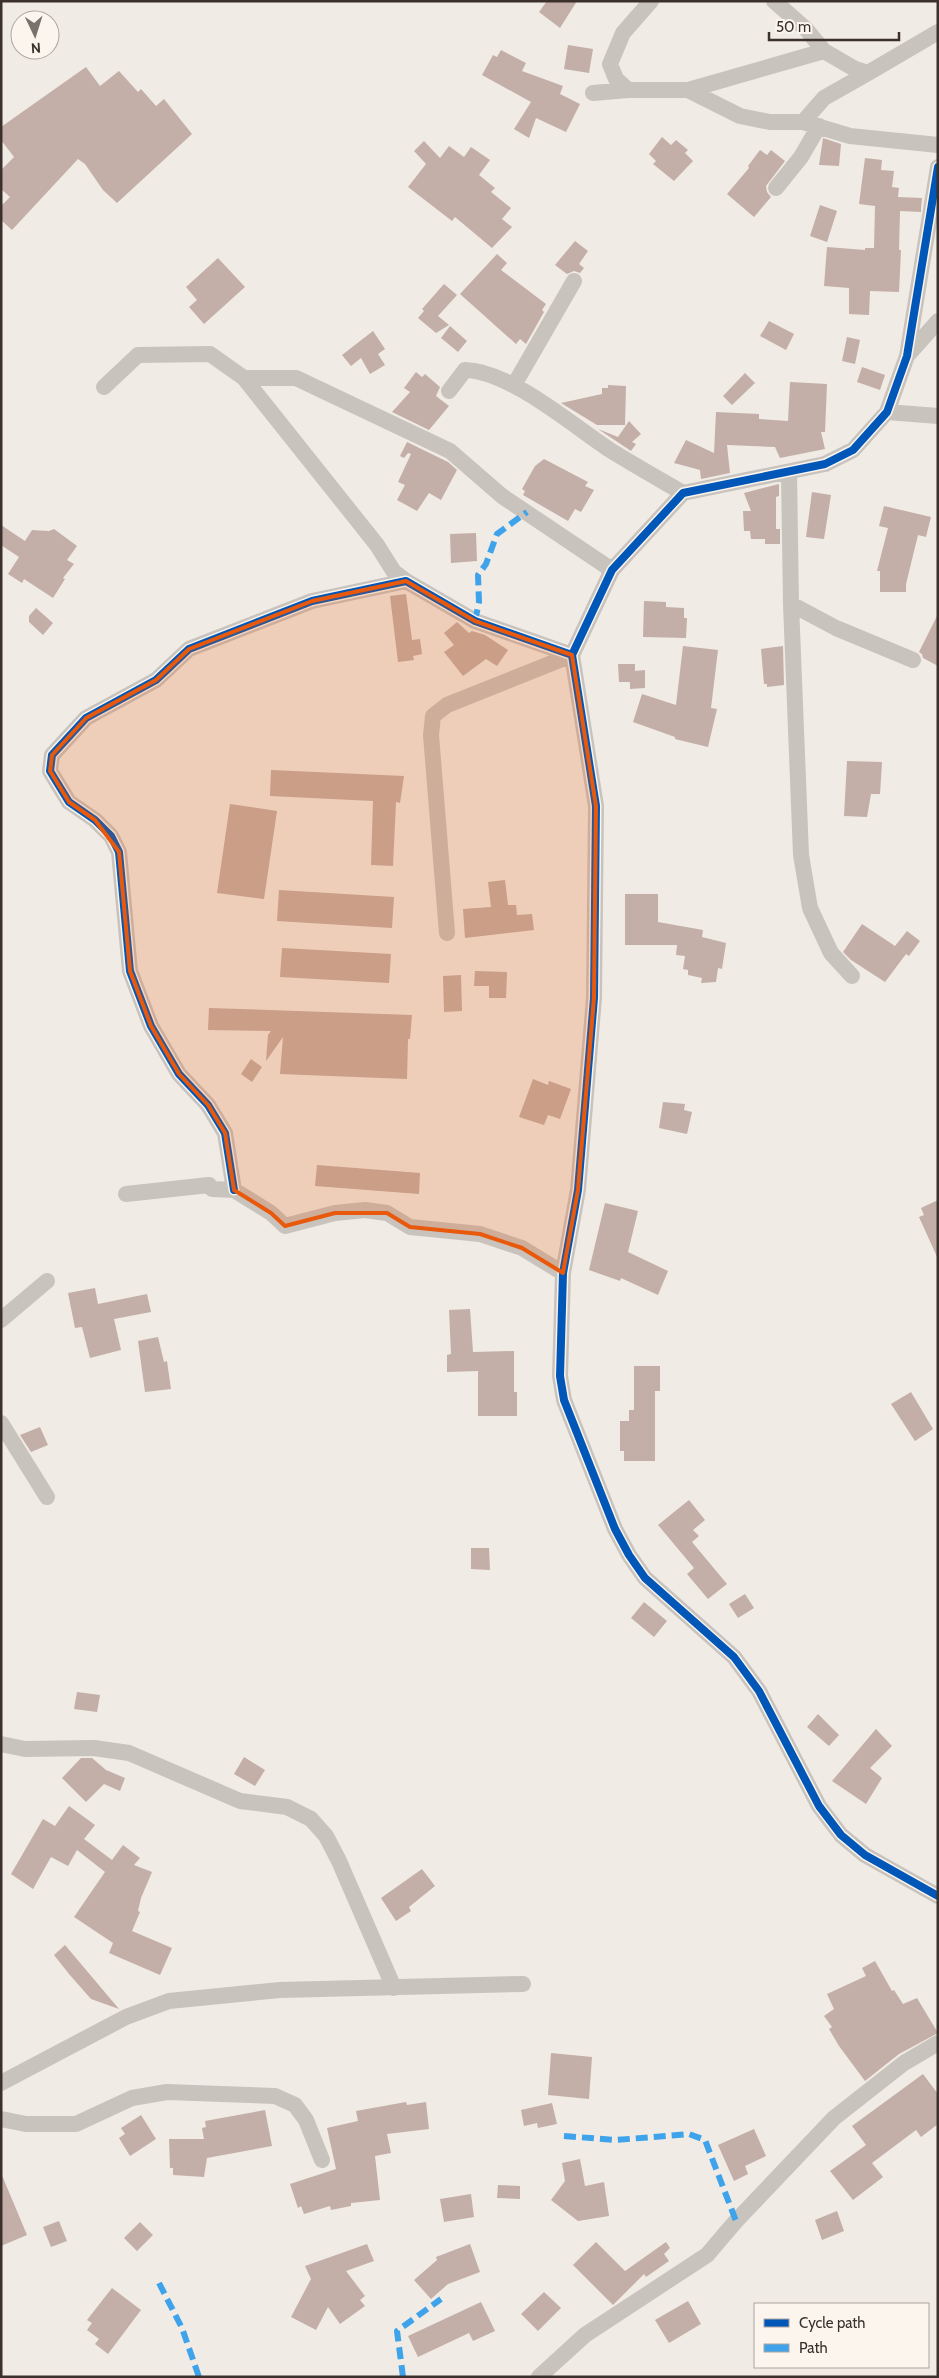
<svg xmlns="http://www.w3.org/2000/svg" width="939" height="2378" font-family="Cabin,sans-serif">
<rect width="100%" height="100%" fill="#f0ebe5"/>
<path fill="#c3afa7" d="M547,1H577L560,28L539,12Z
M568,45L593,49L589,73L564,69Z
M501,50L526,63L522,71L563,86L560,94L580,104L566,132L536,118L529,138L514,129L531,102L482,75L493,55L497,57Z
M86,67L100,86L119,71L138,92L141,89L156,106L164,99L192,134L117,203L103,190L85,164L78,159L12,230L1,220V206L10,197L1,189V170L14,157L1,140V127Z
M662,137L671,145L676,140L688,150L685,153L693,161L674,181L653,164L656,161L649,154Z
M823,138L841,144L839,166L819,165Z
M424,141L440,158L449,146L464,157L471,147L490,160L479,175L495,188L491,192L511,208L502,219L512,227L492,248L455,217L452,221L408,187L426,164L414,151Z
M760,150L767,155L771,150L785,161L766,186L767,192L771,197L754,217L727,194L749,168L748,166Z
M865,158L882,160L881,170L894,171L892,187L899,188L898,197L922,198L921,208V212L900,211L899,250H901L899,292L870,291L869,315L849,314V288L824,286L827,247L865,250V248H874L875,206L859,204Z
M820,205L837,211L827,242L810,236Z
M575,241L588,251L579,264L584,268L580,273L574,271L567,274L555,265Z
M497,254L507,263L501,270L546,304L542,310L544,312L526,344L520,339L516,344L460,294Z
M218,258L245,287L204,324L189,307L197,300L186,287Z
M444,284L457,295L438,316L449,325L436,333L418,318L424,311L422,309Z
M769,321L794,334L786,350L760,336Z
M450,326L467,341L458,352L441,338Z
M373,331L385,349L378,354L385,365L370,374L361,358L351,366L342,355Z
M847,337L860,340L855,364L842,361Z
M862,367L885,375L880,390L857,382Z
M416,372L422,377L425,374L440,387L436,396L449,406L429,430L392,412L410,392L404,388Z
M745,373L755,383L732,405L723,396Z
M790,382L827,384L825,432H821L825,449L780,458L775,447L727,445L730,473L701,479L700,470L674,463L686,440L714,453L716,412L759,414V419L788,421Z
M608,385L626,386L625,425H597L561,403L602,394V388H608Z
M629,421L641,434L632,442L636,444L631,451L598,429L618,437Z
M407,442L448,462L457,470L441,500L429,493L417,511L397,500L405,485L398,482L411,454L408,453L404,458L400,456Z
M544,459L588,482L585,486L594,490L581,512L575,509L568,521L523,495L525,491L522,489L535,466Z
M779,484V496L776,497V529H780V544H765V539H751L750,531H744L743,511H751L744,493Z
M812,492L831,495L824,539L806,537Z
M884,506L931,517L926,537L918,535L906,584V592H880V571H877L888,528L879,526Z
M1,525L25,541L32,530L49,531L54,529L77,546L67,560L74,564L63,578L65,579L53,598L24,579L22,583L8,574L19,557L1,545Z
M476,533L477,561L451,563L450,534Z
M406,594L412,640L420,639L422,654L413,656L414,660L398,662L390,596Z
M644,601L666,602V607L684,608V618H687L686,638L643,637Z
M36,608L53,623L43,635L29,622V616Z
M938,614V666L923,658L922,654L919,652Z
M457,622L469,633L472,631L485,635L508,650L497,666L486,659L463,676L444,652L454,645L444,633Z
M683,646L718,650L711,708L717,709L708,747L675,739V737L633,722L642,694L676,705Z
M783,646L784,685L767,687V684H764L761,649Z
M618,664H635V671L645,670V688L630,689V682H619Z
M847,761L882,762L880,794H871L867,817L844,816Z
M271,770L404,776L400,803L396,802L393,866L371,865L373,801L270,796Z
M230,804L277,811L264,899L217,893Z
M505,880L508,905H516L517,915L532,914L534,930L465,938L463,909L491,907L488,882Z
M279,890L394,897L392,928L277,921Z
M625,894H658V922L703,930L702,937L726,943L722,969L718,968L716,982L701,983L702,978L688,975V970L683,969L685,956L676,955L677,945H625Z
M862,924L895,946L907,931L920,941L909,956L906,954L885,982L851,960L843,952Z
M282,948L391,954L389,983L280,977Z
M475,971L507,972L506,998H489V986H474Z
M461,975L462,1011L444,1012L443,976Z
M209,1008L412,1015L410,1039H408L407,1079L280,1074L283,1037L266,1061L268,1035L271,1031L208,1030Z
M251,1059L262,1067L252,1082L241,1074Z
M533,1079L548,1085L549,1081L571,1089L560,1119L548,1115L544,1125L519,1117Z
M663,1102L685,1104L684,1110L692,1112L687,1134L659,1128Z
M317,1165L420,1173L419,1194L315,1186Z
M938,1200V1259L919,1217L924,1215L921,1208Z
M605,1203L638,1211L628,1252L668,1271L658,1295L621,1278L620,1281L589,1270Z
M95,1288L98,1304L147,1294L151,1312L114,1319L121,1350L90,1358L82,1327L75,1328L68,1293Z
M470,1309L473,1352L514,1351V1392H517V1416H478V1371L447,1372V1355L451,1354L449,1310Z
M158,1337L164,1362L167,1361L171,1389L145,1392L138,1341Z
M634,1366H660V1391H655V1461H624V1451H620V1421H629V1410H634Z
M911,1392L933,1429L915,1441L891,1404Z
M40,1427L48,1445L31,1452L20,1435Z
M689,1500L705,1520L693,1530L699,1536L692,1542L727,1584L708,1599L687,1574L694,1568L658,1525Z
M471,1548H489L490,1570L471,1569Z
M745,1594L754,1608L738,1618L729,1604Z
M644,1602L667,1621L654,1637L631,1618Z
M77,1692L100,1695L97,1712L74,1709Z
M818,1714L839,1735L829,1746L807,1727Z
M876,1729L892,1746L870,1768L882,1778L866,1804L832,1781Z
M244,1757L265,1770L255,1786L234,1774Z
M81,1758H92L106,1770L125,1778L120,1791L104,1784L86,1802L62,1778Z
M69,1806L95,1825L84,1839L112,1860L123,1845L140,1858L134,1865L152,1872L141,1898L138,1911L140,1912L132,1931L172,1948L160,1975L109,1953L113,1943L74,1917L105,1872L77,1850L68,1866L51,1857L33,1889L11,1874L43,1819L55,1826Z
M422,1869L435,1886L409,1907L411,1911L396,1921L381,1898Z
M65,1945L119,2009L91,1999L69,1974L54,1955Z
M875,1961L892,1991L894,1990L903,2004L917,1998L938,2033L899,2054L865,2081L839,2046L829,2029L832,2027L824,2016L834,2009L827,1994L866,1976L862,1968Z
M551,2053L592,2057L589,2099L548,2095Z
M923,2074L938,2094V2124L921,2137L916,2130L872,2163L883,2177L853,2200L830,2171L866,2145L852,2126Z
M406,2102L407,2105L426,2102L429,2129L387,2134L391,2153L375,2156L380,2200L351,2203V2206L331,2210L330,2206L304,2214L301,2206L298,2208L290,2184L336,2169L327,2128L358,2121L356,2111Z
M552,2103L557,2124L538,2128L537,2123L524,2126L521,2110Z
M265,2110L272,2146L207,2158L204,2177L173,2175V2168H170L169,2139H204L202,2128L206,2127L205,2121Z
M141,2115L156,2139L130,2156L119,2138L125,2134L121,2128Z
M754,2129L766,2156L745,2166L748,2174L734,2181L718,2145Z
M580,2159L585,2186L604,2182L609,2216L578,2221L551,2200L565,2181L562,2163Z
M1,2173L27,2235L1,2246Z
M498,2185L520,2186V2199L497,2198Z
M471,2194L474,2217L444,2222L440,2199Z
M837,2211L844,2231L822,2240L815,2220Z
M59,2221L67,2241L51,2247L43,2227Z
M140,2222L153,2235L137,2251L124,2238Z
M596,2242L625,2271L666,2242L670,2248L664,2254L669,2261L646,2277L644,2274L613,2305L573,2265Z
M367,2244L374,2261L346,2271L365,2296L360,2300L365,2306L340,2324L328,2307L316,2330L291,2317L311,2279L305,2266Z
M470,2244L480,2272L448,2284L431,2299L414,2280L437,2260L436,2257Z
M112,2288L141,2310L108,2354L95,2344L99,2339L87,2330L92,2323L87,2320Z
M544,2292L561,2308L538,2331L521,2314Z
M688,2301L701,2324L669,2343L655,2320Z
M481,2302L495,2331L473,2341L469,2333L418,2357L408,2336Z"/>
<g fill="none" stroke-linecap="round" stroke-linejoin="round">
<path stroke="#c9c3be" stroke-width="16" d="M774,1L806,29L824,51
M628,90L616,79L610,64L623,33L651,1
M688,90L740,116L770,122H803L850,136L938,145
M593,93L628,90H688L824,51L855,69L868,73L938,32
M803,122L824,98L868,73
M938,167L907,356L887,412L853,450L825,464L683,493L612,570L572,655L596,806L594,998L578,1190L563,1273L560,1376L564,1400L615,1529L629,1555L645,1578L734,1657L759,1691L819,1806L841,1835L865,1855L938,1896
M776,188L801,157L819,126
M907,356L938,321
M244,378H296L450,451L502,496L612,570
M514,385L574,281
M104,387L138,355L210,354L244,378L377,545L394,572L406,581
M449,391L465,370C510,371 572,425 610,450C634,465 659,479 683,493
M887,412L938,416
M789,472L791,604L801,855L810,908L831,953L852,976
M791,604L836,628L913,660
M447,933L431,735L433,716L447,705L572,655
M234,1190L225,1133L208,1105L179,1074L151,1026L130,971L119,852L111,836L95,820L69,802L50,771L52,755L86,718L156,680L189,649L312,601L406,581L475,621L572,655
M126,1194L209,1185L212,1189L234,1190L271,1213L285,1226L335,1213L365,1210L387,1213L410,1227L480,1234L522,1248L563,1273
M1,1320L47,1281
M1,1423L47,1497
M1,1744L25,1749L94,1748L129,1753L240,1801L287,1807L311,1819L326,1836L339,1861L394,1988
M1,2083L126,2017L169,2001L280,1990L523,1984
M1,2119L26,2124H76L132,2098L167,2092L275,2096L295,2105L306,2120L322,2160
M539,2377L585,2335L707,2255L736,2221L834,2118L904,2063L938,2043"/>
<path stroke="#3fa3eb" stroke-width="6" stroke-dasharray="12 6" stroke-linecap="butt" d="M475,621L479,602L478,575L486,564L497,534L527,512
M564,2136L616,2140L689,2134L705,2140L736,2221
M159,2283L182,2328L199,2377
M403,2377L397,2331L441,2299"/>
<defs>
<path id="cycleway" d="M938,167L907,356L887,412L853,450L825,464L683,493L612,570L572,655L596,806L594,998L578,1190L563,1273L560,1376L564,1400L615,1529L629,1555L645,1578L734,1657L759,1691L819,1806L841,1835L865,1855L938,1896
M234,1190L225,1133L208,1105L179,1074L151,1026L130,971L119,852L111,836L95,820L69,802L50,771L52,755L86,718L156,680L189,649L312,601L406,581L475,621L572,655"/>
</defs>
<use href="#cycleway" stroke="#fbf5ee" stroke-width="11"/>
<use href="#cycleway" stroke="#0057b8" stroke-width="8"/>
</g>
<path fill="#e8590c" fill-opacity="0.2" stroke="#e8590c" stroke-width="4" stroke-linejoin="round" d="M406,581L475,621L572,655L596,806L594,998L578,1190L563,1273L522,1248L480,1234L410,1227L387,1213H335L285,1226L271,1213L234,1190L225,1133L208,1105L179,1074L151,1026L130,971L119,852L95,820L69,802L50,771L52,755L86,718L156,680L189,649L312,601Z"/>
<rect width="939" height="2378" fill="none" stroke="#3b302b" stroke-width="5"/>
<rect x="754" y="2303" width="175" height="65" fill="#fbf5ee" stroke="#aea6a0"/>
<rect x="764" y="2319" width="25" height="8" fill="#0057b8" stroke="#aea6a0"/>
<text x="799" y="2328" font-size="15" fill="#3b302b">Cycle path</text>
<rect x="764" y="2344" width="25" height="8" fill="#3fa3eb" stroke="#aea6a0"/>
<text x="799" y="2353" font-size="15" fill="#3b302b">Path</text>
<g transform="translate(35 35) rotate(176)"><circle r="24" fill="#fbf5ee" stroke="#aea6a0"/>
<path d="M0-4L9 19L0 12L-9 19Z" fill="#7a716c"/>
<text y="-8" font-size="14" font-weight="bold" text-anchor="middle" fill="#3b302b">N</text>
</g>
<path d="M769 32v8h130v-8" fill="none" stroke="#3b302b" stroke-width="2.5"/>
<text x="776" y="32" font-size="15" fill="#3b302b" stroke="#fbf5ee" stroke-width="4" paint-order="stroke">50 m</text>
</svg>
